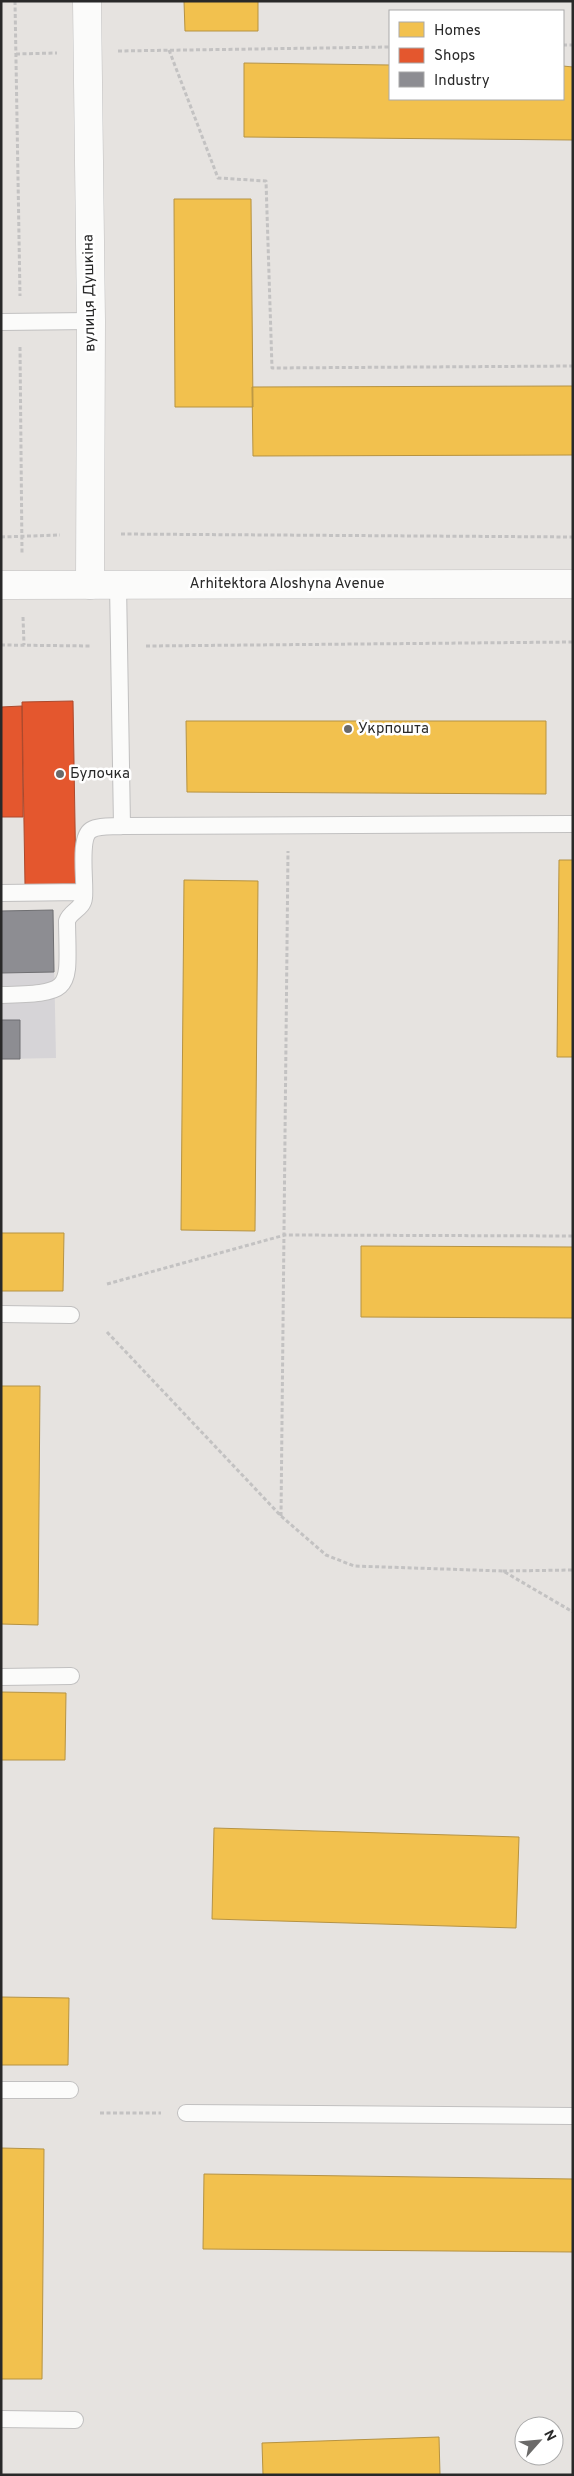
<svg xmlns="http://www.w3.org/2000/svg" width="574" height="2476" font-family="Overpass,sans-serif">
<rect width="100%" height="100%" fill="#e6e3e0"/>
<path fill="#d6d4d7" d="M53,910L56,1058L1,1059V911Z"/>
<path fill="#f2c14e" stroke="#b69343" d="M184,1H258V31H185Z
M244,63L390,65V99H563V66L573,67V140L244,137Z
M174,199H251L253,407H175Z
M568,386H573V455L253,456L252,387Z
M186,721H546V794L187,792Z
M559,860H573V1057H557Z
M184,880L258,881L255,1231L181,1230Z
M1,1233H64L63,1291H1Z
M361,1246L573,1247V1318L361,1317Z
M1,1386H40L38,1625L1,1624Z
M1,1692L66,1693L65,1760H1Z
M214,1828L519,1837L516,1928L212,1919Z
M1,1997L69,1998L68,2065H1Z
M1,2148L44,2149L42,2379H1Z
M204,2174L573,2179V2252L203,2249Z
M439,2437L440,2475H263L262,2443Z"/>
<path fill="#e4572e" stroke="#ac492c" d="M73,701L76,884L25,885L22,702Z
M22,706L23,817H1V707Z"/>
<path fill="#8d8d92" stroke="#6f6f72" d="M53,910L54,972L1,973V911Z
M1,1020H20V1059H1Z"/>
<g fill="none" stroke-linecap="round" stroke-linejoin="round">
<defs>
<path id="lane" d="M1,322L91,321
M118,584L122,826L573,824
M1,893L84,892
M1,995C75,993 68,991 67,921C70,911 83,909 84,898C86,883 78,838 91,830C99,825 113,827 122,826
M1,1314L71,1315
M1,1677L71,1676
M1,2090H70
M186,2113L573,2116
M1,2419L75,2420"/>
<path id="street" d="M87,1L91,321L90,585"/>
<path id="secondary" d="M1,585L573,584"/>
</defs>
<use href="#lane" stroke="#c1c0c0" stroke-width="18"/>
<use href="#street" stroke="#c1c0c0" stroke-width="29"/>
<use href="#secondary" stroke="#c1c0c0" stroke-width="29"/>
<path stroke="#c3c2c2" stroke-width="3" stroke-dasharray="4 2.5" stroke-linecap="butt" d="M15,1L20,296
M563,45H573
M169,50L218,178L266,181L272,368L573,366
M118,51L390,47
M16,54L57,53
M20,347L22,553
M121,534L573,537
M1,537L60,535
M23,617L24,645
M1,645L92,646
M146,646L573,642
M107,1284L285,1235L573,1236
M107,1332L281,1516L326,1555L354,1566L503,1571L573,1612
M281,1516L288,851
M503,1571L573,1570
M100,2113H161"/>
<use href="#lane" stroke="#fbfbfa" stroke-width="16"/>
<use href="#street" stroke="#fbfbfa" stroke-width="28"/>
<use href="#secondary" stroke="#fbfbfa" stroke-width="28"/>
</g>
<g fill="#6b6a69" stroke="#fff" stroke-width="2">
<circle cx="348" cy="729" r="5"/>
<circle cx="60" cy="774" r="5"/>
</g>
<g text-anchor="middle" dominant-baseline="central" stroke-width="5" stroke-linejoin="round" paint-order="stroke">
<g font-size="15" fill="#292929" stroke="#fff">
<text transform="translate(90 293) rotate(-91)">вулиця Душкіна</text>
<text x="287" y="584">Arhitektora Aloshyna Avenue</text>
</g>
<g font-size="15" fill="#292929" stroke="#fff" text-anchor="start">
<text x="358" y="729">Укрпошта</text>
<text x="70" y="774">Булочка</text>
</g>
</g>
<rect width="574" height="2476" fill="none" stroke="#292929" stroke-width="5"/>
<rect x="389" y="10" width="175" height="90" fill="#ffffff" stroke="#a9a9a9"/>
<rect x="399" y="22" width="25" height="15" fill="#f2c14e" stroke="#a9a9a9"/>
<text x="434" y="35" font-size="15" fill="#292929">Homes</text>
<rect x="399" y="48" width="25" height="15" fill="#e4572e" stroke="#a9a9a9"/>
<text x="434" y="60" font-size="15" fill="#292929">Shops</text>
<rect x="399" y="72" width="25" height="15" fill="#8d8d92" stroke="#a9a9a9"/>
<text x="434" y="85" font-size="15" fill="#292929">Industry</text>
<g transform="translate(539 2441) rotate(63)"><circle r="24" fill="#ffffff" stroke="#a9a9a9"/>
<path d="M0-4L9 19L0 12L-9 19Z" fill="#6b6a69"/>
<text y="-8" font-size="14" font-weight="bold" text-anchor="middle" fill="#292929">N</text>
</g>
</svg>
